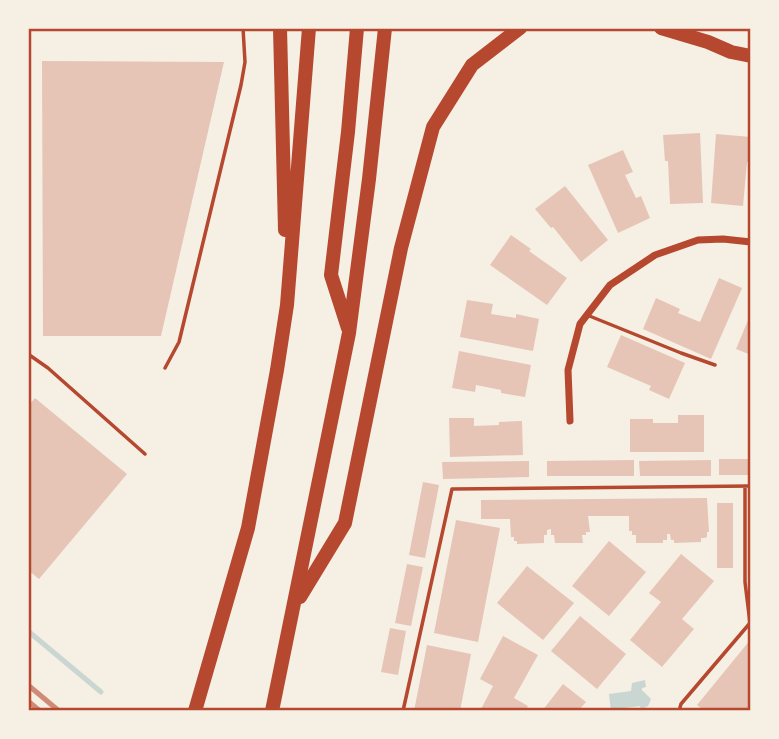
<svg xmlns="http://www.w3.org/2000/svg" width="779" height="739" font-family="'Archivo Narrow',sans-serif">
<rect width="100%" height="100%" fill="#f6efe4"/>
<path fill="#c9d6d2" d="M645,680L646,687L642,688V690L651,699L648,706L641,709L640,706L624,708L622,711H611L609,694L631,691L632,683Z"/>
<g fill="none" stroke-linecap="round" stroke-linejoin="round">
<path stroke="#c9d6d2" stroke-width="5" d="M28,631L101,692"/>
</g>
<path fill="#e6c5b7" d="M42,61L224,62L161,336H43Z
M700,133L703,203L670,204L668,161H665L663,135Z
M716,134L751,137V162H747L743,206L711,203Z
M623,150L633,172L625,175L636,198L641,196L650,218L618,233L588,165Z
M565,186L608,240L581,262L553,227L551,228L535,209Z
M511,235L531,249L529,251L567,278L547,305L490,265Z
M719,278L742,288L711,359L643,329L656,298L680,309L678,313L700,322Z
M467,300L493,304L491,314L516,318V314L539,319L533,351L460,337Z
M751,313V355L736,349Z
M621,335L685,363L669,399L649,390L651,386L607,367Z
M459,351L531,365L525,397L501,393V390L476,385L475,392L452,388Z
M35,398L127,474L39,579L28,570V406Z
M678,415H704V452H630V419H653V423H678Z
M449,418H474V426L499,425V422L522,421L523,455L450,457Z
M719,459H751V475H719Z
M634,460V476H547V461Z
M711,460V476H640L639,461Z
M529,461V477L443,479L442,462Z
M423,482L439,485L425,558L409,555Z
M707,498L709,532H707V537L705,538H701V542L674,543V540H671L670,534H667V540H663V543H636V535H632V531H629V516H588L590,532H586V535H582L583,543H555L554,535H551V529L547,530V535H544V543L517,544V541H514V537H511L510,519H481V500Z
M717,503H733V568H717Z
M456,520L500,528L478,642L434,633Z
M609,541L646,572L609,616L572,586Z
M681,554L714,581L682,619L694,629L662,667L630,640L661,602L649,593Z
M407,564L423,567L411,626L395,623Z
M527,566L574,603L543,640L497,603Z
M580,616L626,654L597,689L551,651Z
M390,628L406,631L398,675L381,672Z
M503,636L538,655L514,698L528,706L525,711H480L493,686L480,679Z
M751,639V708L749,711H705L697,705Z
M427,645L471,654L460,711H414Z
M563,684L586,702L578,711H542Z"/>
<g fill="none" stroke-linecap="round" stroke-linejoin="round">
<path stroke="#b5482f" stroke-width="3.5" d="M587,315L681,353L715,365
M28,354L48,368L145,454
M165,368L179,342L241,85L245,62L243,28
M745,486V582L750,623
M403,711L452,489L751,486
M679,711L681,704L750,623"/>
<path stroke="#b5482f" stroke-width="7" d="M570,421L568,370L580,324L610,285L655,255L698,240L723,239L751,242"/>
<path stroke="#b5482f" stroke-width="14" d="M280,28L285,230
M661,28L708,42L731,52L751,56
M348,328L331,275L348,132L357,28
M300,597L345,523L401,248L433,127L472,65L520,28
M195,711L248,528L277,370L287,305L309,28
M272,711L349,333L369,179L385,28"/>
<path stroke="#cf8b77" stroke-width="5" d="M28,685L59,711
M28,701L40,711"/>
</g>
<rect width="779" height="739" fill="none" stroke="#f6efe4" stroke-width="60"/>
<rect x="30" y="30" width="719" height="679" fill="none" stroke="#b5482f" stroke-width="2.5"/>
</svg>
